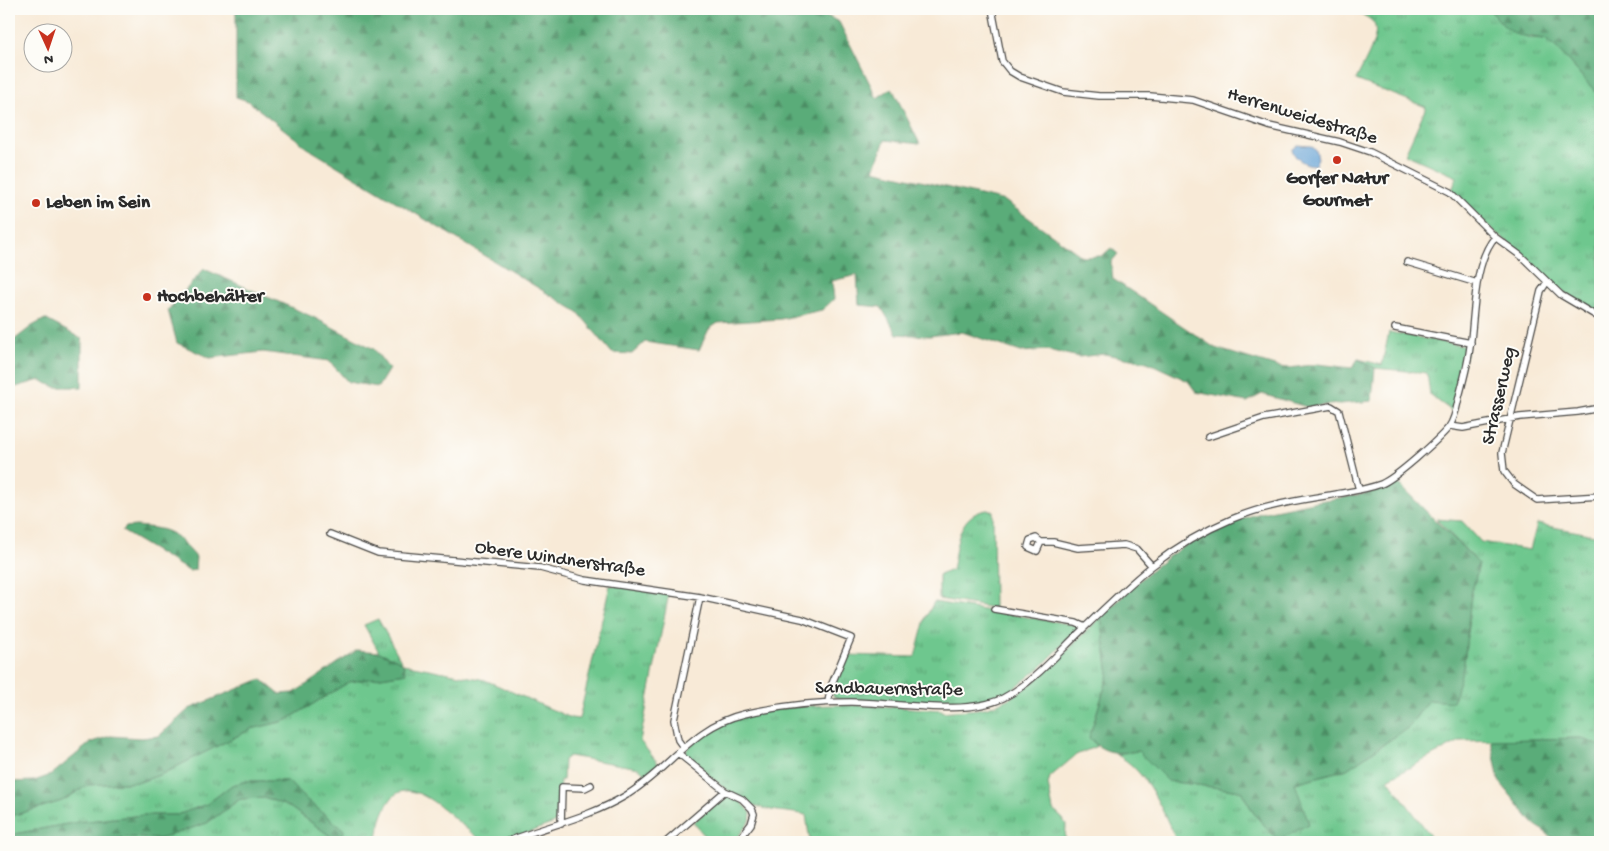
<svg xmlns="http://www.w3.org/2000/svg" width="1609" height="851" font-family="'Gochi Hand',sans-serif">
<defs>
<pattern id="grass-tufts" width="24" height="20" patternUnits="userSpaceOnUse" patternTransform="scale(1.25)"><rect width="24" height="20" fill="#6ec78e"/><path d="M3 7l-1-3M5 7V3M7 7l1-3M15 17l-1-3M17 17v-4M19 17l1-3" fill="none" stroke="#5ba274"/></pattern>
<pattern id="forest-firs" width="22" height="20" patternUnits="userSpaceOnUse" patternTransform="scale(1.25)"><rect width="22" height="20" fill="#5aac79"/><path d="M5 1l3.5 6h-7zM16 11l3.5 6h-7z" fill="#4b8c63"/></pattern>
</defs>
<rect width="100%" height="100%" fill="#fdfcf7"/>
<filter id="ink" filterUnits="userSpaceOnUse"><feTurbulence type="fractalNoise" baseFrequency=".02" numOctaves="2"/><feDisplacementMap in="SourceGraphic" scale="10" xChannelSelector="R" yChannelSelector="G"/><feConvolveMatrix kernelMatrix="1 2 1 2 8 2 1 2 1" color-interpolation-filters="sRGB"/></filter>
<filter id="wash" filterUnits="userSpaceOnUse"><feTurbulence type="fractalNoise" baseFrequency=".0096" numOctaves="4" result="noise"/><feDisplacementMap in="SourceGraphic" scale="20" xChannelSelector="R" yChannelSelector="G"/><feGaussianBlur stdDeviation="1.12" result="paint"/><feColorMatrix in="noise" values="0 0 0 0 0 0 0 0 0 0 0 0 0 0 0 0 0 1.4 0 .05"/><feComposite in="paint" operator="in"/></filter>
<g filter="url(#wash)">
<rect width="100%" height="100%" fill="#f8ead7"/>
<path fill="url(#grass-tufts)" stroke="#4c795c" d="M1346,9H1489L1504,26L1530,38L1545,39L1557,48L1600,97V315L1557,288L1528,258L1487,226L1452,190L1457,177L1405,154L1426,107L1356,80C1362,66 1384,32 1372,21C1366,15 1354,12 1346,9Z
M1389,332L1464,346L1467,349L1452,411L1430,395L1427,373L1375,368L1358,359L1382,365Z
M987,510L993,511L994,608L939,599V575L952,570C957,546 957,514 987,510Z
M1436,519L1462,521L1481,542L1530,550L1537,524L1600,536V746L1581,738L1460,741L1388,779L1427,831L1433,842H1177C1163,812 1147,769 1115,754L1138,751L1168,781L1241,791L1255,815L1278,840L1295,783L1347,769L1409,727L1428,700L1464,664L1471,595L1479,564Z
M610,585L669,593L640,741L661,767L649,777L639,768L569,756L564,760L563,780H560L557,820L552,824C539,828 498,846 486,842C465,835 415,768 391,799C382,811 378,828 377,842H93L128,837L159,839L207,823L240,799L267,798L291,808L333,838L344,830L302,796L287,781H248L232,785L207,804L177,815H144L78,822L9,835V814L15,815L62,801L88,785L140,782L162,774L251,729L285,721L349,682L406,673L403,664L485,680L571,718L579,719Z
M934,602L1076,625L1078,629L1041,667L1016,687L1003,695L984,703L954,704L840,699L833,696V683L847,655L915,657L925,619Z
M1101,617L1109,674L1089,737L1097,746L1076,755L1050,777L1048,784L1053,810L1063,819L1066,825L1065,842H810L806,815C789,811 770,812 753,805C729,795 705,772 685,755C686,747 693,743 699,738C754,693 875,706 942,710L943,712C956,710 973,711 988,707C1030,696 1069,646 1101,617Z
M378,619L402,662L379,652L364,625Z
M726,795L739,800L751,812L750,821L734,842H710L693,822Z"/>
<path fill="url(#forest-firs)" stroke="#426c52" d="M236,9H813L839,22L877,98L892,88L920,144L885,140L874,170L1005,201L1083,257L1102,256L1111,248L1118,254L1111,262L1113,279L1215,348L1278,367L1290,368L1318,364L1352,368L1358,359L1375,368L1372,401L1307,407L1262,394L1247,402L1196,392L1188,381L1147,362L1104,354L1079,357L1047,350L1021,352L962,332L929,336L897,334L881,307L859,305L857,275L832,281L834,299L822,310L781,319L718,323L709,329L699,350L645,342L632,354L612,353L578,312L309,149L248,101L236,97Z
M1489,9H1600V97L1557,48L1545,39L1517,35L1504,26Z
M204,269L313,317L374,349L389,369L378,387L348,382L329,361L263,352L210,358L177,343L168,310Z
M45,319L82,339V387H55L40,380L9,389V344L32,326Z
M1397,482L1479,564L1471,595L1464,664L1453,702L1428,700L1409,727L1347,769L1295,783L1309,824L1278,840L1255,815L1241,791L1168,781L1138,751C1117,754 1104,754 1089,738L1109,674L1101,617C1116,603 1131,587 1148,573C1179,545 1224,522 1265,512C1281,509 1297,505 1313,502C1342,497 1371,496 1397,482Z
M136,526C172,529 173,531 196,557L195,570L189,571L122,531L126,527Z
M357,650L379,652L402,662L406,673L349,682L285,721L251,729L162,774L140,782L88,785L62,801L15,815L9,814V782L34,781L51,775L90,743L110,736L141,738L159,736L189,709L261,679L279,694L294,693Z
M1581,738L1600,746V842H1558L1533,823L1499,781L1491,740Z
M248,781H288L302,796L344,830L342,841L333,838L291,808L267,798L240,799L207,823L159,839L128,837L93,842H9V835L78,822L144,815H177L207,804L232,785Z"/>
<path fill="#65a2d6" stroke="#486680" d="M1298,145L1311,146L1316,150L1318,158L1315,165C1305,165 1295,159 1292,150Z"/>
</g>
<g filter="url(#ink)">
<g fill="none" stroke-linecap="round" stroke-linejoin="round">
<defs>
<path id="street" d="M992,9L1002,61L1010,71L1020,77L1063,92L1099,96H1150L1193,100L1269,126L1340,142L1370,152L1450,192L1495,237L1521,256L1561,295L1600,318
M1407,262L1477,283
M1547,282L1541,291L1502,453L1504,471L1514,484L1537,500L1600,496
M1395,328L1471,343
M1450,426L1463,428L1520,417L1578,412L1600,408
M1208,437L1264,418L1331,406L1339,411L1359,490
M330,534L378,553L540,568L585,580L700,597L802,619L851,638L831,686L828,702
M1041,542L1037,551L1028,547L1030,540L1036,538L1041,542H1053L1078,548L1124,545L1137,549L1151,565
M994,609L1076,623L1085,627
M683,747L678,740L674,720L700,597
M678,753L725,791L742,799L752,809L754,814L751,824L737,842
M561,824L562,787L585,788L591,785
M506,842C546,826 588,818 625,796C669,770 692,726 744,714C779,706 815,702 851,702C894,702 965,717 1003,698C1033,683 1056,655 1080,632C1129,584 1167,546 1232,519C1263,506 1298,500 1331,495C1347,492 1365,490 1381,484C1396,478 1438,440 1449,427C1455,419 1457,406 1459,397C1463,381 1468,364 1470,347C1475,314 1473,263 1495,237
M666,842L725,791"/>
</defs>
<use href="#street" stroke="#4a4845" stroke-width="8"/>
<use href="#street" stroke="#fff" stroke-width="5.5"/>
</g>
</g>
<g fill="#c8321e" stroke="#fdfcf7" stroke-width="2">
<circle cx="1337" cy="160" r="5"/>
<circle cx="36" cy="203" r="5"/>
<circle cx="147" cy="297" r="5"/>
</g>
<g text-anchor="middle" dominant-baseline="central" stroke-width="4" stroke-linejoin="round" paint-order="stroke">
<g font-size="19" fill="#2b2b2b" stroke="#fdfcf7">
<text transform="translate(1302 117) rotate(17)">Herrenweidestraße</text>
<text transform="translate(1500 396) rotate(-77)">Strasserweg</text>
<text transform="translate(560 560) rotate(8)">Obere Windnerstraße</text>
<text transform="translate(889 690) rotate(1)">Sandbauernstraße</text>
</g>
<g font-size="19" font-weight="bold" fill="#2b2b2b" stroke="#fdfcf7" text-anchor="start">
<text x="1337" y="179" text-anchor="middle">Gorfer Natur<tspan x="1337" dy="22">Gourmet</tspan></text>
<text x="46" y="203">Leben im Sein</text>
<text x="157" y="297">Hochbehälter</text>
</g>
</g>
<rect width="1609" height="851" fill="none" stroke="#fdfcf7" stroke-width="30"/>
<g transform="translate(48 48) rotate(177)"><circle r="24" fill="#fdfcf7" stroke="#a9a8a5"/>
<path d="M0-4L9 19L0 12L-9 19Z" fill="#c8321e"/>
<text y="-8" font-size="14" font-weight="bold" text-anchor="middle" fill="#2b2b2b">N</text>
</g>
</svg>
